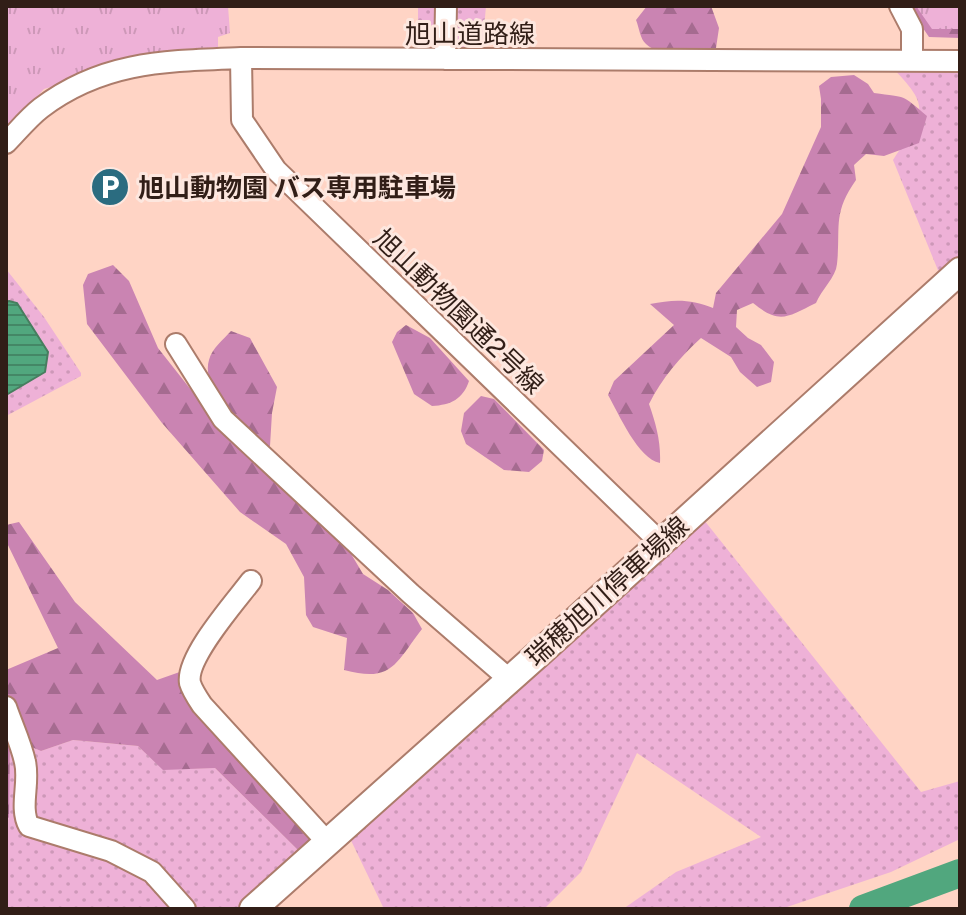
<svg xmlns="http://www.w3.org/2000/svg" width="966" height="915" font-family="'Public Sans','Noto Sans JP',sans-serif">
<defs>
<pattern id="grass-dots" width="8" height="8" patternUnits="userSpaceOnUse" patternTransform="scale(2)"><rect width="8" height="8" fill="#eeb1d7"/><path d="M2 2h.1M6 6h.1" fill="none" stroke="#cd98b8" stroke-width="1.8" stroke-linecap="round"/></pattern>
<pattern id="forest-firs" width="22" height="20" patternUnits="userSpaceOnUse" patternTransform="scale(2)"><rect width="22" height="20" fill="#ca84b2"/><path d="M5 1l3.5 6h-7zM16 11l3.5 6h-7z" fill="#a56b90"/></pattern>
<pattern id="park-tufts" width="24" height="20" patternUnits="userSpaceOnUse" patternTransform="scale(2)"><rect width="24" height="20" fill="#eeb1d7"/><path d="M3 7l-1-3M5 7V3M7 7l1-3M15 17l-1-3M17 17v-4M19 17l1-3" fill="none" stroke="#cd98b8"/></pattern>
<pattern id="water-rules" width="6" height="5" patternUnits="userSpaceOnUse" patternTransform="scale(2)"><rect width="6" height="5" fill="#51a77e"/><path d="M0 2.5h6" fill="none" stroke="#448766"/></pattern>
</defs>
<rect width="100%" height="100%" fill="#ffd4c5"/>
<path fill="url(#grass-dots)" d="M418,6H486L482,52L454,53L418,38Z
M885,60L960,61V270L944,285L893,160C928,108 931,107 885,60Z
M6,269L44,317L81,373V376L6,416Z
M696,510L921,792L960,781V839L891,872L781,909H623L676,872L761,837L637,753L581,872L544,909H384L345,828Z
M10,738L41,751L73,740L138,746L163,769L215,768L308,860L253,909H6Z"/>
<path fill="url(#forest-firs)" d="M647,6H711L719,28L716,48C698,52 660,58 646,44C640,39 639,27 636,20Z
M908,6H960V38L929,37Z
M854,75L868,84L874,93C908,98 900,93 927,116L919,143L884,156L866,154L854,165L856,180C832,214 841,227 837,264C836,277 821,290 816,303C787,317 780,325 753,303L737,310L736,327L748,338L761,345L774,362L771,382L757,387L740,372L731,357L701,338C680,357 662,378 649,404C656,424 661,442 660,463C638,459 619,414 608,395L614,381L674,325L650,304C674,299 691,299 713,308L716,293L782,214L821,127V99L819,86L831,77Z
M113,265L129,281L158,348L229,438L347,547L363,574L388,590L413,613L422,629C395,664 392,683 344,670L347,638L313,627L306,615L304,577L286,544L240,512L162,423L87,324L83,285L88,274Z
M406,325L430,338L469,381C463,399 451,405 432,406L414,394L392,342L397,332Z
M231,331L250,338L277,387L272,413L270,446L262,449C244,430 200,389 209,360C212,348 223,340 231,331Z
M481,396L494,399L544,450L542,461L529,472L504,470L466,444L461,431L464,413Z
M19,522L75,602L157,680L191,668L190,682L328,843L308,860L215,768L163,770L138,746L73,740L41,751L10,738L9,818L6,816V670L58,648L6,541V525Z"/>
<path fill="url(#park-tufts)" d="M6,6H228L230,33L218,37V47L171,51L44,89L6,131Z
M916,6H960V29H932Z"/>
<path fill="url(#water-rules)" stroke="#477e5f" stroke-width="2" d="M9,301L17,303L48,352L45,372L6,395V302Z"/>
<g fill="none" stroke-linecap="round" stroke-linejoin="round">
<path stroke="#51a77e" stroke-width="28" d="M863,909L960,873"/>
<defs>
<path id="minor" d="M900,6L912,29V61
M241,58L242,120L276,170L660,542
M445,59L446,6
M6,143C17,132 28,118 41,108C103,61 166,61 241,58L960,61
M176,344L223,419L411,594L509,679
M251,581C236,601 185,658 190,683C192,690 198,699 202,705L328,843
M6,707C12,725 21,743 25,762C30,782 19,808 29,826L111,851L152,872L185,909"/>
<path id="major" d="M253,909L544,649L960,271"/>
</defs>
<use href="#minor" stroke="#ac7c6b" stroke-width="24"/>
<use href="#major" stroke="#ac7c6b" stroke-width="30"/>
<use href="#minor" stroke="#fff" stroke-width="20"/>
<use href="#major" stroke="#fff" stroke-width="26"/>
</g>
<defs>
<symbol id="parking-disc" viewBox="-11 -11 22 22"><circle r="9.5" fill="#2b6c80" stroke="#fde7df"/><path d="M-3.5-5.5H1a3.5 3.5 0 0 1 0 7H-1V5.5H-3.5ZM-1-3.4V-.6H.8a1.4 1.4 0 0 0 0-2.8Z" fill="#fff"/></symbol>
</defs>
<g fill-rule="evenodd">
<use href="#parking-disc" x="88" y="165" width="44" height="44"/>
</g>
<g text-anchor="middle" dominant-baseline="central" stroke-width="6" stroke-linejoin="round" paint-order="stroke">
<g font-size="26" fill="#311e17" stroke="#fde7df">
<text x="470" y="33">旭山道路線</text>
<text transform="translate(459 311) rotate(44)">旭山動物園通2号線</text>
<text transform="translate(607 591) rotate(-42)">瑞穂旭川停車場線</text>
</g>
<g font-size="26" font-weight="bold" fill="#311e17" stroke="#fde7df" text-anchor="start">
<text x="138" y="187">旭山動物園 バス専用駐車場</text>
</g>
</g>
<rect width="966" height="915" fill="none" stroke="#311e17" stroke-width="16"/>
</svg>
